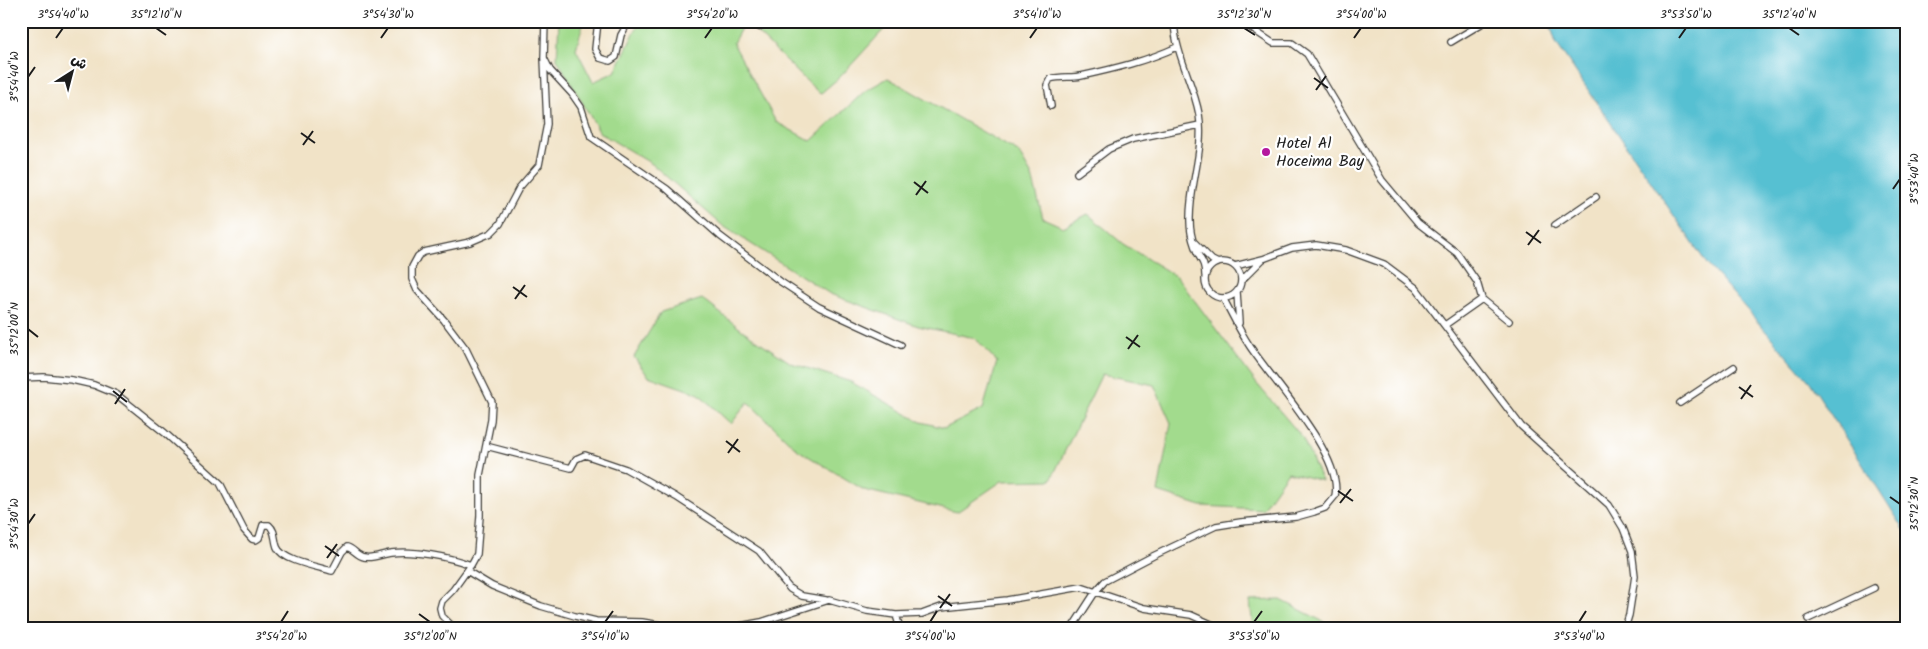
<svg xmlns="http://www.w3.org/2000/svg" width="1928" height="649" font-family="Kalam,'Playpen Sans Arabic',sans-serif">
<rect width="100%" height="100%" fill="#fff"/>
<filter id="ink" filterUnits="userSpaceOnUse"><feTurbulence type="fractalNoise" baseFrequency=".02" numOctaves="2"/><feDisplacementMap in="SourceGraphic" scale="10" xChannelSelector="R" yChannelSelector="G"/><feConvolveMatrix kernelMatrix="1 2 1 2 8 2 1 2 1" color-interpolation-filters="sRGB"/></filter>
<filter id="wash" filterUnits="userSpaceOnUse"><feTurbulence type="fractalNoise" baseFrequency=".0096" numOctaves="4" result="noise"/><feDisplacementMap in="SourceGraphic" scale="20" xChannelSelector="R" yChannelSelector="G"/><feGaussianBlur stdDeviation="1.12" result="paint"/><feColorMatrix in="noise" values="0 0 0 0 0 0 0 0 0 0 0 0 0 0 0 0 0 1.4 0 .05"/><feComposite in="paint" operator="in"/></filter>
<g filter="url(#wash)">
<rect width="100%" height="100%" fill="#f1e3c7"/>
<path fill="#a2db8d" stroke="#5f7c54" d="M559,21H584L576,49L593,82L615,72L640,21H881L887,26L841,76L820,94L745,21L733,43L776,122L811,141L865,91L888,78L1018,152L1032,176L1043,218L1063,227L1088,214L1123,244L1177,277L1257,384L1302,437L1322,481L1288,472L1262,509L1201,506L1158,492L1171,423L1154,385L1102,374L1051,480L1002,481L957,512L864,490L798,450L748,402L731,424L699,394L648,376L634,357L661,312L702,299L742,330L791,363L851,382L921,422L945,428L983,409L997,362L975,338L918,326L830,294L723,226L652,164L600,133L557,59Z
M1281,600L1324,622L1328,628H1253L1250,601Z"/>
<path fill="#57c0d2" stroke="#3a6e77" d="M1549,21H1907V534L1810,382L1707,264L1556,43Z"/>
</g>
<g filter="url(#ink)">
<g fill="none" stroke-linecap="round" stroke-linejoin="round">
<defs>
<path id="street" d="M545,21L544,58L550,70L572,94L581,107L591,137L667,189L720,236L781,282L819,307L901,345
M598,21L595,49L600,58L610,61L616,57L621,35L629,21
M1174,21C1175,54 1193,82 1199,114C1205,151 1189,184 1190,221C1190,230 1192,239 1195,247C1199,260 1205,260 1205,275
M1244,21L1246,25L1273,43H1292L1307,54L1382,180L1418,223L1457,253L1477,282L1482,299L1509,321
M759,27L763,21
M1451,42L1486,21
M1051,106L1047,85L1050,79C1061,76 1071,78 1081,76C1113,69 1147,61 1177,47
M1077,173L1109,149L1133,139L1200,125
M1555,225L1596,197
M1194,242L1212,260L1218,263
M1205 280a18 18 0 1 1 36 0a18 18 0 1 1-36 0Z
M1235,266L1263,259L1292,248L1316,245L1346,250L1384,264L1416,288L1521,426L1609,505L1623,528L1632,551L1635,576L1629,615L1625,628
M1241,281L1262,260
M1237,292L1239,323
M1445,325L1482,299
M21,378L44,377L72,380L94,385L116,394L165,433L220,483L244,530L252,539L256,540L259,538L263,525H269C276,531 274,539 277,547C282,561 319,567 332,571L342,552L347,547C354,549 357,556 364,557C373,559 382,554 391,553C413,550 450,557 471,565
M1680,403L1734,367
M486,446L571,468L576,459L585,455L626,469L676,497L759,551L790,589L802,596L826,600
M467,571L492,586L541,606L575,616L596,621L642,622L678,628
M896,615L900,628
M1808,619L1874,588
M454,628L442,616L440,608L442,601L453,590L471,565L477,554L480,516V475L491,420L492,402L466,349L444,320L417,290L412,279V267L418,256L424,252L470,242L491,233L500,224L519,188L539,165L547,124L544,58
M729,628L761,622L829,600L867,611L896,615L922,614L941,607L1007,600L1081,587L1144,608L1191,615L1220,628
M1072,628L1096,591L1105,581L1153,556L1216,526L1241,522L1296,517L1314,512L1325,508L1335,496C1344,456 1270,378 1249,345C1239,330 1232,314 1223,298"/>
</defs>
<use href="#street" stroke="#3c3a36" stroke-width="8"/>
<use href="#street" stroke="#fff" stroke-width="5.5"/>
</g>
</g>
<path fill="none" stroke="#1c1c1c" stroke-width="2" d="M156,28L166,35M1244,28L1255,35M1789,28L1799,35M56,38L63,28M381,38L388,28M705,38L712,28M1030,38L1037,28M1354,38L1361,28M1679,38L1686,28M28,77L35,67M1314,78L1328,88M1316,90L1326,76M301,133L315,143M303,145L313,131M914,182L928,193M1893,189L1900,179M916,195L926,181M1526,232L1541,243M1528,245L1539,230M513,287L527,297M515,299L525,285M28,329L38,337M1126,337L1140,347M1128,349L1138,335M1739,387L1753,397M113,391L127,402M1741,399L1751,385M115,404L125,389M726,441L740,452M728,453L738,439M1338,491L1353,501M1890,497L1900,504M1340,503L1351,489M28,524L35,514M325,546L339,556M327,558L337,544M938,596L952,606M940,608L950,594M419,614L430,622M281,622L288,611M605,622L613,611M930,622L937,611M1254,622L1262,611M1579,622L1586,611"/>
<circle fill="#b5179e" stroke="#fff" stroke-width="2" cx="1266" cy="152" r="5"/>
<g text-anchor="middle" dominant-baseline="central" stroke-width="4.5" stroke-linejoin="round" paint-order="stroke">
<g font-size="16" fill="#1c1c1c" stroke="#fff" text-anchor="start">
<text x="1276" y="143">Hotel Al<tspan x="1276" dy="18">Hoceima Bay</tspan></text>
</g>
</g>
<rect width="1928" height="649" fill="none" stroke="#fff" stroke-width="55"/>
<g transform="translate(72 72) rotate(36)" stroke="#ffffff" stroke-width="4" paint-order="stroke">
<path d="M0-4L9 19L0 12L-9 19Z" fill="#1c1c1c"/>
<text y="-8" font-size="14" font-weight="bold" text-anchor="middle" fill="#1c1c1c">ش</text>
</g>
<rect x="28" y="28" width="1872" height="594" fill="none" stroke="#1c1c1c" stroke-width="2"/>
<g font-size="12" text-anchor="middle" fill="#1c1c1c">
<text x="63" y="18">3°54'40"W</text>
<text x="156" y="18">35°12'10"N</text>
<text x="388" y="18">3°54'30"W</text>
<text x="712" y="18">3°54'20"W</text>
<text x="1037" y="18">3°54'10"W</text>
<text x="1244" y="18">35°12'30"N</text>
<text x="1361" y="18">3°54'00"W</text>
<text x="1686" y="18">3°53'50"W</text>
<text x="1789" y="18">35°12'40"N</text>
<text transform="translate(14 77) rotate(-90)" y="4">3°54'40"W</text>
<text transform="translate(1914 179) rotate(-90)" y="4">3°53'40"W</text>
<text transform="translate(14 329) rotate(-90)" y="4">35°12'00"N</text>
<text transform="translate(1914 504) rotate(-90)" y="4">35°12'30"N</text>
<text transform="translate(14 524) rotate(-90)" y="4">3°54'30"W</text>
<text x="281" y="640">3°54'20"W</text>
<text x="430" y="640">35°12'00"N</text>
<text x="605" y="640">3°54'10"W</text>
<text x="930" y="640">3°54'00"W</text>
<text x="1254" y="640">3°53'50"W</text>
<text x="1579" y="640">3°53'40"W</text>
</g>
</svg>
